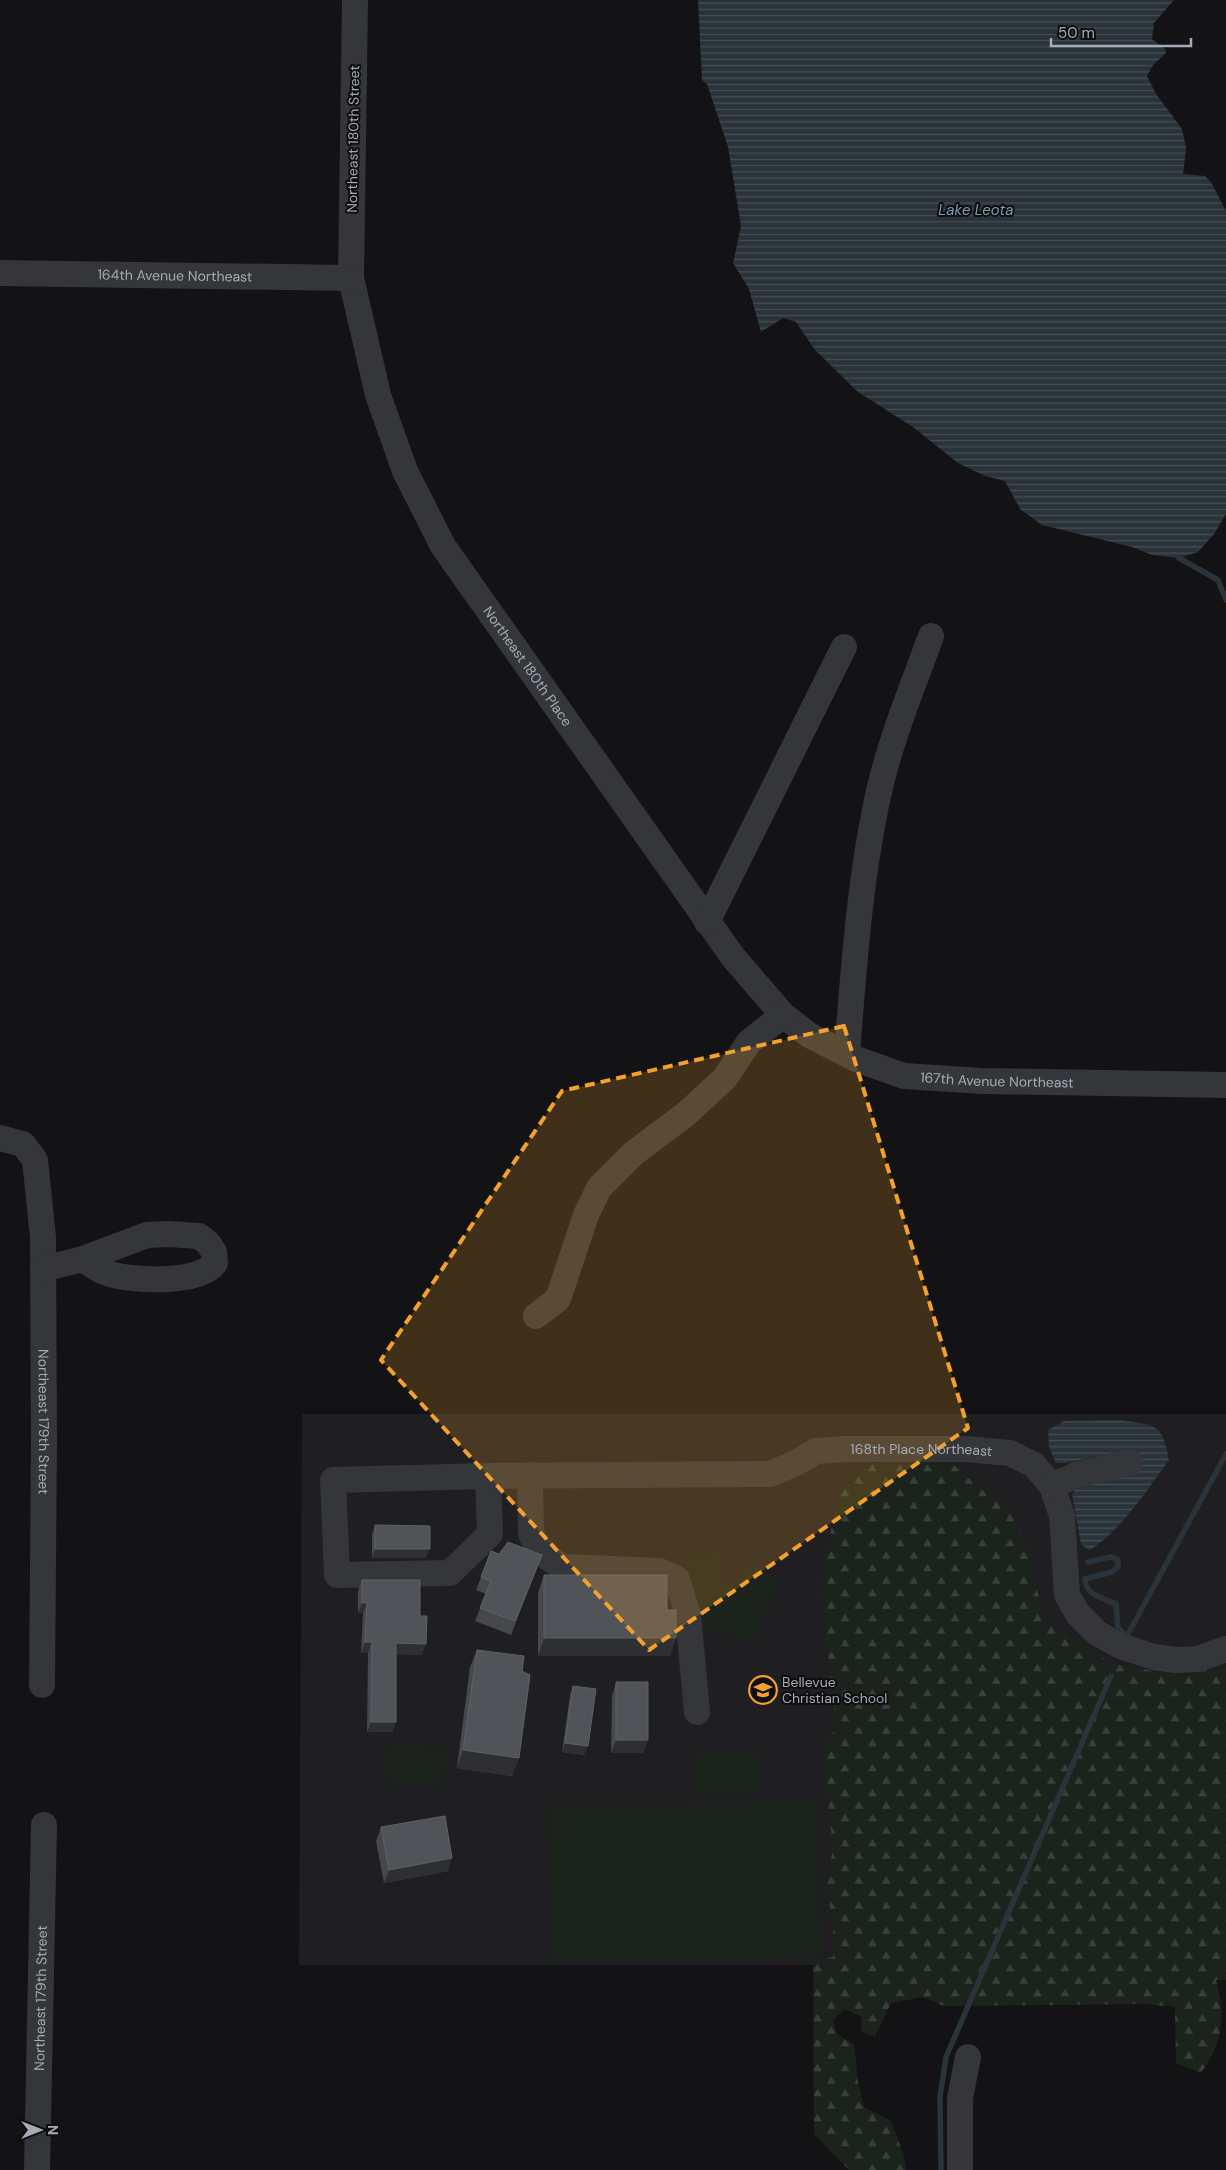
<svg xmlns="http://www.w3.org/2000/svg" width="1226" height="2170" font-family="'DM Sans',sans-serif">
<defs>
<pattern id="forest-firs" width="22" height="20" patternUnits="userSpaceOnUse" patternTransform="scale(1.25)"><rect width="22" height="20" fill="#1b231c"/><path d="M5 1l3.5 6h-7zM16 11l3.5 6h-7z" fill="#39403b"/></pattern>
<pattern id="water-rules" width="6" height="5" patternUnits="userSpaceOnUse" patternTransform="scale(1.25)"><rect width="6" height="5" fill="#293339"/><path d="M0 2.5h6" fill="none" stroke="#454e53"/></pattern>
</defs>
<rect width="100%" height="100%" fill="#131315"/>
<path fill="#1f1f22" d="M302,1414H1226V1965H299Z"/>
<path fill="#1b231c" d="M724,1554L723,1581L737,1584L743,1567L779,1578L755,1643L699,1626L687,1556Z
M388,1745L448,1749L442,1787L387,1782Z
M760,1754V1793H693V1755Z
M817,1801L821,1956L551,1962L548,1807Z"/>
<path fill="url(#forest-firs)" d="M868,1463L954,1465L978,1487L1008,1508L1027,1546L1044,1620L1113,1664L1182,1676L1226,1663V1980H1216C1226,2015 1223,2043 1201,2073L1176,2063L1175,2007L1146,2004L944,2006L923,1997L891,2003L875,2037L862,2032L861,2016L844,2009L833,2021L837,2034L854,2045L858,2082L864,2107L891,2121L903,2153L906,2170H849L814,2134L813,1962L833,1957V1922L826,1889L833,1848L826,1783V1737L837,1731L820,1582L835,1511L844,1482Z"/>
<path fill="url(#water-rules)" d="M698,0H1174L1154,23L1152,39L1165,49L1166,53L1153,65L1147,76L1156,94L1182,129L1186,148L1183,174L1205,176L1211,182L1226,211V514L1214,534L1198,552L1179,558L1152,555L1132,547L1042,525L1020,509L1005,481L985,476L958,463L913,427L858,392L815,350L796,322L783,318L761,332L749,289L733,263L741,226L728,147L707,84L702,80Z
M1119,1420C1155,1426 1162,1421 1169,1460C1150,1486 1117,1536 1089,1550L1081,1544L1072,1494L1079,1485L1126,1450L1066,1463H1056L1049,1447L1048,1430L1064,1421Z"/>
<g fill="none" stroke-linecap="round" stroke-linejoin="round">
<path stroke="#293339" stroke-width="5.5" d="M1179,558L1218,580L1226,600
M1088,1562L1111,1557L1118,1560V1567L1112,1572L1085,1579C1085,1595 1103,1598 1116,1604L1118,1628L1127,1636L1226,1454
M941,2170L940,2097L946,2057L1111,1676"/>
<g stroke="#34363a" stroke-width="26">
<path id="s1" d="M355,0L351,278L378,395L405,471L443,546L733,957L783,1015L809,1035L856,1059L904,1076L982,1081L1226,1085"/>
<path id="s2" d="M0,273L351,278"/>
<path d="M707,922L844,647"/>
<path d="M847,1054C854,965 860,874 880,787C892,736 913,686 931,636"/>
<path id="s3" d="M0,1138L23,1144L35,1160L43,1237L44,1442L42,1685"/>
<path d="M43,1269L83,1259L147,1235L168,1234L199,1236L208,1243L214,1252L215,1263C198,1285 130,1281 107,1273C98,1270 90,1264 83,1259"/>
<path d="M536,1316L558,1299L586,1215L599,1188L634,1153L686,1114L725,1078L749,1042L783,1015"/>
<path d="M530,1475L531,1534L538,1547L547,1557L563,1567L659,1571L677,1579L688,1615L697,1712"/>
<path id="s4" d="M488,1476L490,1534L450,1573L337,1575L333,1480L488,1476L770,1474L796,1463L816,1451L845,1449H966L1010,1453L1034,1465L1052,1486L1062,1516L1067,1595L1078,1614L1097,1633L1120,1646L1154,1657L1176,1660L1198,1659L1226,1649"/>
<path d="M1052,1486L1076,1475L1130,1462"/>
<path id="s5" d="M37,2170L44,1825"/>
<path d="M960,2170V2098L968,2057"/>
</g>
</g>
<path fill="#46484d" d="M375,1525L426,1558H372V1534Z
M491,1551L499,1554L542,1555L511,1635L475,1621L486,1594L476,1590Z
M544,1575L667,1610L676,1638L670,1656H538V1593Z
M362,1580L420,1616L422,1655L396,1654V1722L392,1732H367L368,1653H361L363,1613H358V1591Z
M477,1650L522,1671L512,1776L457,1768L470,1667Z
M616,1682L643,1753H611L612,1696Z
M573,1686L584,1755L562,1752L570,1695Z
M381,1827L448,1871L384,1883L376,1841Z"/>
<path fill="#2d2f32" d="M375,1549H430L426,1558H372Z
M362,1603H367L363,1613H358Z
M544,1638H676L670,1656H538Z
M365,1642H372L368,1653H361Z
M396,1643L426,1644L422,1655L392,1654Z
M371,1722H396L392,1732H367Z
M616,1740H648L643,1753H611Z
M565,1743L588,1746L584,1755L562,1752Z
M463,1750L519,1758L512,1776L457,1768Z
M452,1858L448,1871L384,1883L389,1870Z"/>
<path fill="#505358" stroke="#5e6167" d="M375,1525L430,1526V1549H375Z
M508,1542L542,1555L515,1621L480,1608L491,1581L481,1577L491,1551L499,1554Z
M544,1575H667V1610H676V1638H544Z
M362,1580H420V1616H427L426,1644L396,1643V1722H371L372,1642H365L367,1603H362Z
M477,1650L524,1656L522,1671L530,1675L519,1758L463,1750Z
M616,1682H648V1740H616Z
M573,1686L596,1689L588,1746L565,1743Z
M445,1816L452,1858L389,1870L381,1827Z"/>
<path fill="#f4a02c" fill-opacity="0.2" stroke="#f4a02c" stroke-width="4" stroke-dasharray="10 6" stroke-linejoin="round" d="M844,1026L968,1428L649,1650L381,1360L562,1091Z"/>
<defs>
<symbol id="school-ring" viewBox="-11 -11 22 22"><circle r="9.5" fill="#0e0e10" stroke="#f4a02c" stroke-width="1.5"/><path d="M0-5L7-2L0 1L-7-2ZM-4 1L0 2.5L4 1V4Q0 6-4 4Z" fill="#f4a02c"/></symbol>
</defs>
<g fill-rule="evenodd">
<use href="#school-ring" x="747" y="1674" width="32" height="32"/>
</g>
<g text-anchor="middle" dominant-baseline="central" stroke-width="4" stroke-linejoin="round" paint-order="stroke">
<g font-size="14" fill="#a5abb6" stroke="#0e0e10">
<text transform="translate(353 139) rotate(-89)">Northeast 180th Street</text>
<text stroke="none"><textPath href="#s2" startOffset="175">164th Avenue Northeast</textPath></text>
<text stroke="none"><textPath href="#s1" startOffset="710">Northeast 180th Place</textPath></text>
<text stroke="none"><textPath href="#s1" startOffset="1372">167th Avenue Northeast</textPath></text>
<text stroke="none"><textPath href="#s3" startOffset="306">Northeast 179th Street</textPath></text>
<text stroke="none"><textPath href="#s4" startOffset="916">168th Place Northeast</textPath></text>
<text stroke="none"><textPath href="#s5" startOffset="172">Northeast 179th Street</textPath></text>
</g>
<g font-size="14" fill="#a5abb6" stroke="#0e0e10" text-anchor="start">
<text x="782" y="1682">Bellevue<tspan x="782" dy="16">Christian School</tspan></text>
</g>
<g font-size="15" font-style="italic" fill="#7b9db2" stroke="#0e0e10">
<text x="976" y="210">Lake Leota</text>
</g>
</g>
<g transform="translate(40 2130) rotate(90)" stroke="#0e0e10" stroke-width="4" paint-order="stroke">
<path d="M0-4L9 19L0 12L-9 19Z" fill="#a5abb6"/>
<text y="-8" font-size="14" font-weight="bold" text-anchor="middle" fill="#a5abb6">N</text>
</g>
<path d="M1051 38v8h140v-8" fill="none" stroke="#a5abb6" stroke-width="2.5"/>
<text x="1058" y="38" font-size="15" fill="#a5abb6" stroke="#0e0e10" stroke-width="4" paint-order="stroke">50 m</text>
</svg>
